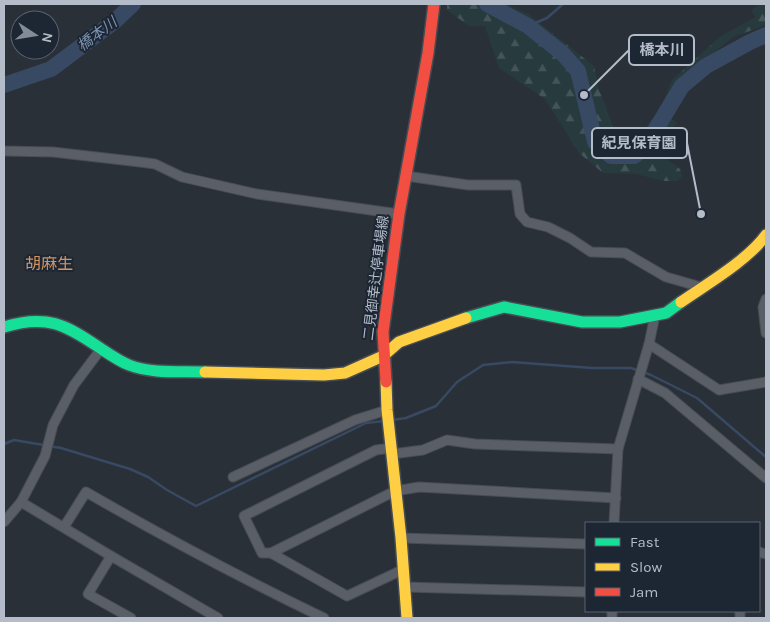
<svg xmlns="http://www.w3.org/2000/svg" width="770" height="622" viewBox="0 0 770 622" font-family="Karla,'Noto Sans JP',sans-serif">
	<defs>
		<pattern id="forest-firs" width="22" height="20" patternUnits="userSpaceOnUse" patternTransform="scale(1.25)"><rect width="22" height="20" fill="#273a3e"/><path d="M5 1l3.5 6h-7zM16 11l3.5 6h-7z" fill="#445559"/></pattern>
	</defs>
	<rect width="100%" height="100%" fill="#2a3038"/>
	<!-- forest -->
	<path fill="url(#forest-firs)" d="M 447,4 L 506,4 L 528,14 L 594,66 L 599,89 L 614,129 L 619,134 L 632,138 L 639,136 L 660,110 L 672,80 L 721,36 L 756,17 L 751,11 L 759,4 L 766,4 L 766,25 L 733,37 L 689,73 L 662,112 L 677,123 C 666,137 666,142 668,160 L 680,169 L 682,176 L 678,181 L 664,181 L 636,174 L 603,173 L 579,153 L 545,99 L 499,68 L 485,26 L 469,26 L 447,10 Z"/>
	<g fill="none" stroke-linecap="round" stroke-linejoin="round">
		<!-- stream -->
		<g stroke="#384963" stroke-width="2.5">
			<path d="M 528,26 L 547,18 L 563,4"/>
			<path d="M 392,420 L 406,418 L 436,406 L 457,382 L 483,365 L 512,362 L 592,368 L 631,368 L 651,375 L 697,398 L 766,457"/>
			<path d="M 4,444 L 14,440 L 61,448 L 130,469 L 148,477 L 167,490 L 196,506 L 366,423 L 384,421"/>
		</g>
		<!-- river -->
		<g stroke="#384963" stroke-width="16">
			<path d="M 487,4 L 528,26 L 562,53 L 578,71 L 595,142 L 611,156 L 634,156 L 649,145 L 656,129 L 682,86 L 706,66 L 750,42 L 766,35"/>
			<path d="M 4,85 L 51,69 L 115,21 L 133,4"/>
		</g>
		<defs>
			<g id="street">
				<path d="M 4,151 L 53,152 L 140,162 L 155,164 L 182,177 L 257,194 L 399,214"/>
				<path d="M 406,176 L 468,185 L 516,185 L 520,214 L 527,222 L 548,227 L 570,238 L 591,252 L 625,253 L 666,277 L 701,287"/>
				<path d="M 766,299 L 763,307 L 766,333"/>
				<path d="M 649,344 L 719,390 L 766,382"/>
				<path d="M 638,379 L 665,393 L 766,478"/>
				<path d="M 392,454 L 423,450 L 447,440 L 475,444 L 618,449"/>
				<path d="M 233,477 L 355,420 L 387,410"/>
				<path d="M 21,502 L 111,556 L 218,618"/>
				<path d="M 4,522 L 21,502 L 45,456 L 53,425 L 74,385 L 101,349"/>
				<path d="M 614,523 L 618,449 L 649,344 L 655,315"/>
				<path d="M 64,527 L 86,492 C 164,537 243,579 324,618"/>
				<path d="M 401,538 L 586,544"/>
				<path d="M 759,552 L 766,554"/>
				<path d="M 271,553 L 262,553 L 244,516 L 376,450 L 391,448"/>
				<path d="M 111,556 L 88,594 L 131,618"/>
				<path d="M 402,570 L 347,596 L 271,553 L 395,491 L 419,487 L 616,498"/>
				<path d="M 405,587 L 586,592"/>
				<path d="M 612,618 L 612,611"/>
				<path d="M 740,618 L 740,611"/>
			</g>
			<g id="fast">
				<path d="M 466,318 L 504,307 L 582,322 L 620,322 L 666,313 L 681,302"/>
				<path d="M 4,327 C 46,314 65,324 100,348 C 109,354 119,361 129,365 C 152,374 181,371 205,372"/>
			</g>
			<g id="slow">
				<path d="M 681,302 C 707,284 748,260 766,235"/>
				<path d="M 205,372 L 324,375 L 345,373 L 383,356 L 399,342 L 466,318"/>
				<path d="M 386,382 L 387,410 L 401,538 L 407,618"/>
			</g>
			<path id="jam" d="M 386,382 L 383,332 L 399,214 L 428,53 L 434,4"/>
		</defs>
		<!-- street casing -->
		<use href="#street" stroke="#484c53" stroke-width="11"/>
		<!-- fast casing -->
		<use href="#fast" stroke="#484c53" stroke-width="14"/>
		<!-- slow casing -->
		<use href="#slow" stroke="#484c53" stroke-width="14"/>
		<!-- jam casing -->
		<use href="#jam" stroke="#484c53" stroke-width="14"/>
		<!-- street -->
		<use href="#street" stroke="#5a5e66" stroke-width="9"/>
		<!-- fast -->
		<use href="#fast" stroke="#16e098" stroke-width="11"/>
		<!-- slow -->
		<use href="#slow" stroke="#ffcf43" stroke-width="11"/>
		<!-- jam -->
		<use href="#jam" stroke="#f24e42" stroke-width="11"/>
	</g>
	<g text-anchor="middle" dominant-baseline="central" stroke-width="4" stroke-linejoin="round" paint-order="stroke">
		<!-- street labels -->
		<g font-size="14" fill="#b4bcc9" stroke="#1d2633">
			<text transform="translate(376 278) rotate(-83)">二見御幸辻停車場線</text>
		</g>
		<!-- water labels -->
		<g font-size="15" font-style="italic" fill="#7c92b1" stroke="#1d2633">
			<text transform="translate(97 34) rotate(-37)">橋本川</text>
		</g>
		<!-- quarter labels -->
		<g font-size="16" fill="#d59563" stroke="#1d2633">
			<text x="49" y="263">胡麻生</text>
		</g>
	</g>
	<!-- callouts -->
	<path fill="none" stroke="#b4bcc9" stroke-width="2" d="M584 95L629 50M701 214L687 143"/>
	<g fill="#b4bcc9" stroke="#1d2633" stroke-width="2">
		<circle cx="584" cy="95" r="5"/>
		<circle cx="701" cy="214" r="5"/>
	</g>
	<g fill="#1d2633" stroke="#b4bcc9" stroke-width="2">
		<rect x="629" y="35" width="65" height="30" rx="5"/>
		<rect x="592" y="128" width="95" height="30" rx="5"/>
	</g>
	<g font-size="15" text-anchor="middle" font-weight="bold" fill="#b4bcc9">
		<text x="662" y="55">橋本川</text>
		<text x="639" y="148">紀見保育園</text>
	</g>
	<!-- border -->
	<rect width="770" height="622" fill="none" stroke="#b4bcc9" stroke-width="10"/>
	<!-- legend -->
	<rect x="585" y="522" width="175" height="90" fill="#1d2633" stroke="#59626f"/>
	<rect x="595" y="538" width="25" height="8" fill="#16e098" stroke="#59626f"/>
	<text x="630" y="547" font-size="15" fill="#b4bcc9">Fast</text>
	<rect x="595" y="563" width="25" height="8" fill="#ffcf43" stroke="#59626f"/>
	<text x="630" y="572" font-size="15" fill="#b4bcc9">Slow</text>
	<rect x="595" y="588" width="25" height="8" fill="#f24e42" stroke="#59626f"/>
	<text x="630" y="597" font-size="15" fill="#b4bcc9">Jam</text>
	<!-- north arrow -->
	<g transform="translate(35 35) rotate(102)"><circle r="24" fill="#1d2633" stroke="#59626f"/>
	<path d="M0-4L9 19L0 12L-9 19Z" fill="#848b96"/>
	<text y="-8" font-size="14" font-weight="bold" text-anchor="middle" fill="#b4bcc9">N</text>
	</g>
</svg>
